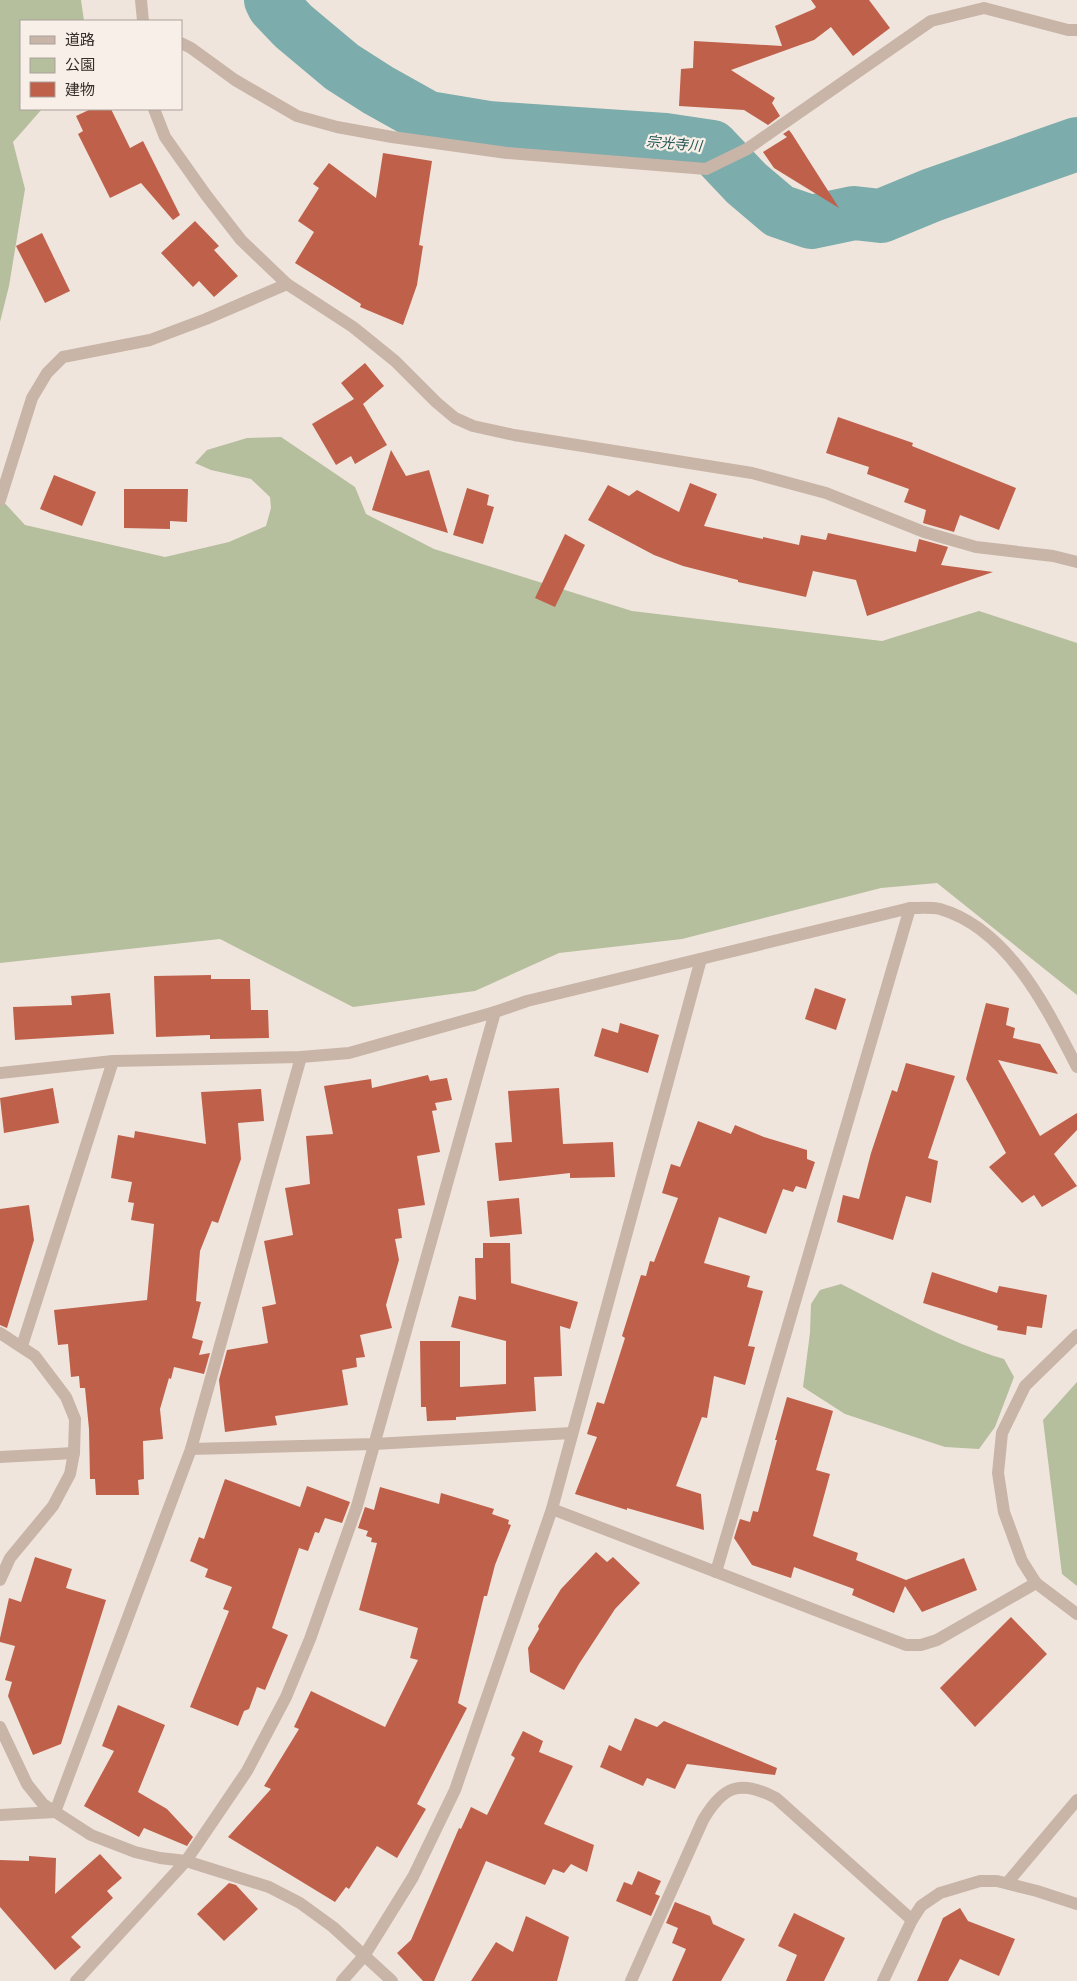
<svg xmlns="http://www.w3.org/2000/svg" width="1077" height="1981" viewBox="0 0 1077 1981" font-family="'Fira Sans Condensed','Noto Sans JP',sans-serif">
	<rect width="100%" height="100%" fill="#f0e5dc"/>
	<!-- green -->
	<g fill="#b5be9d">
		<path d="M 0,0 L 81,0 L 84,21 L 21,21 L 21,109 L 42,109 L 13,142 L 25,189 L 9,286 L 0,322 Z"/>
		<path d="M 281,437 L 355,487 L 366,514 L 434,549 L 632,611 L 882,641 L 979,611 L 1077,643 L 1077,995 L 937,883 L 881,888 L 682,939 L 559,953 L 475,991 L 353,1007 L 220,939 L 0,963 L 0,498 L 25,525 L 165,557 L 229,542 L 266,526 L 271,508 L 270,497 L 251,479 L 211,470 L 195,463 L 207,450 L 247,438 Z"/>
		<path d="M 841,1284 C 894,1311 947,1342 1004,1359 L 1014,1377 L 995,1427 L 979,1449 L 945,1447 L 845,1414 L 803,1387 L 810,1333 L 811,1304 L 820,1290 Z"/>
		<path d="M 1077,1382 L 1077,1586 L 1062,1574 L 1043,1420 Z"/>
	</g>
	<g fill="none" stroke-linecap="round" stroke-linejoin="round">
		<!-- river -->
		<path stroke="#7cacab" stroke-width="54" d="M 271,0 L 274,6 L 293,26 L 342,67 L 378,90 L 428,118 L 488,128 L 665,140 L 712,147 L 746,183 L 779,211 L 811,222 L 854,213 L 881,216 L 932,195 L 1077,144"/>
	</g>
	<!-- building -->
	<g fill="#bf604b">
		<path d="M 811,0 L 869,0 L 890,28 L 853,56 L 831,27 L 814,40 L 731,70 L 775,98 L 772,103 L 780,116 L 768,125 L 744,110 L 679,106 L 681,69 L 693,68 L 694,41 L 782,46 L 775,26 L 814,9 L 816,7 Z"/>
		<path d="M 91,109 L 111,109 L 130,148 L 143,141 L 180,215 L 173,220 L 141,183 L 110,198 L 78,134 L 83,131 L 76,116 Z"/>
		<path d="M 789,130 L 792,134 L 839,208 L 774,168 L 763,152 L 787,137 L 783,134 Z"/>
		<path d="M 383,153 L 432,161 L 419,245 L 423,246 L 417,285 L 403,325 L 360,307 L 361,304 L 295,263 L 314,232 L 298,221 L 319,188 L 313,184 L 329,163 L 376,198 Z"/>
		<path d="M 195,221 L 219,246 L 214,250 L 238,276 L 214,297 L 199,281 L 193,287 L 161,253 Z"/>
		<path d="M 42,233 L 70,291 L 45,303 L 16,246 Z"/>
		<path d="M 365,363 L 384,386 L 363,404 L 387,445 L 355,464 L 351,456 L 336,465 L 312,424 L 354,399 L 341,383 Z"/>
		<path d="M 838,417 L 913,443 L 912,446 L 1016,488 L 999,530 L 960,515 L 954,532 L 923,523 L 926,510 L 904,502 L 909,489 L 867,474 L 869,467 L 826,453 Z"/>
		<path d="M 391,450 L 406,476 L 429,470 L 448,533 L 372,510 Z"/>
		<path d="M 54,475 L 96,492 L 82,526 L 40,509 Z"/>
		<path d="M 690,483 L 717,494 L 704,526 L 763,539 L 763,537 L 799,545 L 801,535 L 826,540 L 828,533 L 916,552 L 919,539 L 948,547 L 941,565 L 993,572 L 867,616 L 856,580 L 813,571 L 806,597 L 738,582 L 738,580 L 683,566 L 654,555 L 588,520 L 608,485 L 629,496 L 637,490 L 679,512 Z"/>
		<path d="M 467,488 L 489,495 L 487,505 L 494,507 L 483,544 L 453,535 Z"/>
		<path d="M 124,489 L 188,489 L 187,522 L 170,521 L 170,529 L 124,528 Z"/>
		<path d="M 565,534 L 585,545 L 555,607 L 535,598 Z"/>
		<path d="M 211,975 L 211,979 L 250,979 L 251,1010 L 268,1010 L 269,1038 L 210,1039 L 210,1035 L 156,1037 L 154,976 Z"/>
		<path d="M 815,988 L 846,999 L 836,1030 L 805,1019 Z"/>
		<path d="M 110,993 L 114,1034 L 15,1040 L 13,1007 L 72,1005 L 71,996 Z"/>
		<path d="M 986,1003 L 1009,1008 L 1006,1025 L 1015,1028 L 1013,1038 L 1040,1044 L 1058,1074 L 998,1060 L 1040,1136 L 1077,1113 L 1077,1130 L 1054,1154 L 1077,1186 L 1042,1207 L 1034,1195 L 1022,1203 L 989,1167 L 1006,1153 L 966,1079 Z"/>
		<path d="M 620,1023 L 659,1035 L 648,1073 L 594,1056 L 602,1028 L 618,1033 Z"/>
		<path d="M 906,1063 L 955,1076 L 928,1158 L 938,1161 L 931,1203 L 906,1196 L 893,1240 L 837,1222 L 843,1195 L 859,1199 L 871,1153 L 892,1090 L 897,1092 Z"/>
		<path d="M 428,1075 L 430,1081 L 447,1078 L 452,1100 L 435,1103 L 437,1110 L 432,1111 L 440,1152 L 417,1156 L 425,1205 L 398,1209 L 402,1238 L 395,1239 L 399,1260 L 386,1305 L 392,1328 L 360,1335 L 365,1357 L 356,1358 L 357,1367 L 342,1370 L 348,1405 L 275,1416 L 277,1425 L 225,1432 L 219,1380 L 227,1350 L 268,1343 L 262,1307 L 276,1304 L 264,1241 L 293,1235 L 285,1188 L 310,1184 L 306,1136 L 333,1134 L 324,1086 L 371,1079 L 372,1088 Z"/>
		<path d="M 53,1088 L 59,1123 L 4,1133 L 0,1098 Z"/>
		<path d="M 559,1088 L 563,1144 L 613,1142 L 615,1177 L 570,1178 L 570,1173 L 499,1181 L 495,1143 L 512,1142 L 508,1091 Z"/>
		<path d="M 261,1089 L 264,1121 L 238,1123 L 241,1159 L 218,1223 L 212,1221 L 200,1251 L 196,1301 L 201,1302 L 192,1338 L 203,1341 L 199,1355 L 210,1353 L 204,1374 L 174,1367 L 171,1379 L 169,1378 L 160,1409 L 163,1439 L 143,1441 L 144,1479 L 138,1480 L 139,1495 L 96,1495 L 95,1479 L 90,1479 L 89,1429 L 85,1388 L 80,1388 L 79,1376 L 71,1377 L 68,1344 L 58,1345 L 54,1310 L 147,1300 L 154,1224 L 131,1220 L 134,1203 L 128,1202 L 132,1182 L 111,1178 L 118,1135 L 134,1138 L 135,1131 L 206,1144 L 201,1092 Z"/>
		<path d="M 698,1121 L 731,1134 L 735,1125 L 764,1137 L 807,1150 L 807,1159 L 815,1162 L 806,1189 L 796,1186 L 793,1192 L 783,1189 L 766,1234 L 719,1217 L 704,1263 L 750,1276 L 747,1287 L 763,1291 L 748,1346 L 755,1347 L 745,1385 L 714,1376 L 707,1418 L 702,1417 L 676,1486 L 701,1494 L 704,1530 L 627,1508 L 627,1510 L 575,1494 L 597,1437 L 587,1434 L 597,1402 L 604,1404 L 625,1338 L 622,1336 L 641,1275 L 646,1276 L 650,1261 L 654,1262 L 678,1198 L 662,1193 L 671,1164 L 680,1167 Z"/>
		<path d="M 519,1198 L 522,1234 L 490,1237 L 487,1201 Z"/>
		<path d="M 29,1205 L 34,1240 L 7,1328 L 0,1325 L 0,1209 Z"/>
		<path d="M 483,1243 L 510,1243 L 511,1283 L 578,1302 L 570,1329 L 560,1326 L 562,1376 L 534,1377 L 536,1411 L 456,1417 L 456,1420 L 427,1421 L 426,1407 L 421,1407 L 420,1341 L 460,1341 L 460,1387 L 506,1384 L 506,1341 L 451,1327 L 459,1296 L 476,1300 L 475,1258 L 483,1258 Z"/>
		<path d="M 932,1272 L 997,1293 L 999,1286 L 1047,1295 L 1042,1328 L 1027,1326 L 1026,1335 L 997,1330 L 998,1326 L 923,1303 Z"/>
		<path d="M 787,1397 L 833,1411 L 816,1470 L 830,1474 L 813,1536 L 858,1553 L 856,1560 L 906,1580 L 964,1558 L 977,1590 L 922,1612 L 905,1586 L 894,1613 L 852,1595 L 854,1589 L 794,1567 L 791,1578 L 752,1565 L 734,1538 L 740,1519 L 750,1522 L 753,1511 L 758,1512 L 777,1440 L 775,1440 Z"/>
		<path d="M 225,1479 L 300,1507 L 307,1486 L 350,1502 L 342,1523 L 325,1518 L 319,1533 L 315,1532 L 308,1551 L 299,1548 L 272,1628 L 288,1635 L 265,1690 L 257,1687 L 249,1709 L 244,1711 L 238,1726 L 190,1707 L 229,1611 L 223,1609 L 232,1587 L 205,1577 L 208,1569 L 190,1561 L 199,1537 L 204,1539 Z"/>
		<path d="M 380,1487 L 439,1504 L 441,1493 L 494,1509 L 492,1514 L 509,1520 L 508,1524 L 511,1525 L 495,1565 L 487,1596 L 484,1596 L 458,1703 L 467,1708 L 417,1804 L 426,1809 L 397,1858 L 377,1846 L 349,1889 L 346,1887 L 335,1902 L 228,1837 L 271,1789 L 264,1786 L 299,1729 L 294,1727 L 311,1691 L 385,1727 L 418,1660 L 410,1658 L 418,1628 L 359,1610 L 377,1543 L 371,1542 L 372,1538 L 366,1536 L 368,1531 L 358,1528 L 365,1507 L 374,1510 Z"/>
		<path d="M 596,1552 L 607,1562 L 613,1557 L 640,1583 L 615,1609 L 579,1664 L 564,1690 L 530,1672 L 528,1648 L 539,1629 L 538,1626 L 561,1589 Z"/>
		<path d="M 35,1557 L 72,1569 L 66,1588 L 106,1600 L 61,1744 L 33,1755 L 8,1696 L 12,1682 L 5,1680 L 15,1646 L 0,1642 L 0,1638 L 9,1598 L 21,1602 Z"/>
		<path d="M 1011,1617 L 1047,1654 L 975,1727 L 940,1688 Z"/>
		<path d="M 118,1705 L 165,1725 L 138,1792 L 167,1809 L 193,1837 L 187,1846 L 144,1828 L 139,1837 L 84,1806 L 114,1751 L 102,1746 Z"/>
		<path d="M 635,1718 L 657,1727 L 664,1721 L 777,1768 L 775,1775 L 687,1764 L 675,1789 L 647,1778 L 643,1786 L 600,1767 L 609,1745 L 621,1751 Z"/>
		<path d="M 523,1731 L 543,1741 L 539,1752 L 573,1766 L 544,1824 L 594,1845 L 587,1872 L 571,1864 L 564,1873 L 553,1869 L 545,1885 L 486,1861 L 434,1981 L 423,1981 L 397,1953 L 411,1940 L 459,1828 L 461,1829 L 471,1807 L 487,1815 L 515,1758 L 511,1755 Z"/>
		<path d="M 100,1854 L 122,1878 L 107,1891 L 113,1898 L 71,1937 L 81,1947 L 55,1970 L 0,1907 L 0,1860 L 29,1861 L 29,1856 L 56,1858 L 55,1894 Z"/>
		<path d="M 638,1871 L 661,1881 L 655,1894 L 660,1896 L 651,1916 L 616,1901 L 624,1882 L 632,1885 Z"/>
		<path d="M 229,1883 L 236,1885 L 258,1909 L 224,1941 L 197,1914 Z"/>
		<path d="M 675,1902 L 710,1916 L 713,1924 L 745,1939 L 721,1981 L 672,1981 L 686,1949 L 672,1943 L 678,1928 L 666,1923 Z"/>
		<path d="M 960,1908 L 968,1921 L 1015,1939 L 999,1976 L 960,1959 L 948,1981 L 917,1981 L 943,1918 Z"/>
		<path d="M 794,1913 L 845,1938 L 824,1981 L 786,1981 L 797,1955 L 778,1946 Z"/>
		<path d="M 526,1916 L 569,1937 L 557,1981 L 471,1981 L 496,1942 L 513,1952 Z"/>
	</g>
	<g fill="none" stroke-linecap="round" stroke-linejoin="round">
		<!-- minor -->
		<g stroke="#c8b5a8" stroke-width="12">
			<path d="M 141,0 L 143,21"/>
			<path d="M 181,43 L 191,48 L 235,80 L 297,116 L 337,127 L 392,137 L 507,153 L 706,169 L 747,149 L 931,21 L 984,8 L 1068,30 L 1077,30"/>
			<path d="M 154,109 L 165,137 L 206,195 L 241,240 L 287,284 L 353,327 L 395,361 L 436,402 L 455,418 L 473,426 L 514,435 L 752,473 L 826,493 L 924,532 L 976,547 L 1053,556 L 1077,562"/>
			<path d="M 0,500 L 32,398 L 47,373 L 63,357 L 150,340 L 206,319 L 287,284"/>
			<path d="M 0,1073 L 113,1061 L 301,1057 L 349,1053 L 495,1012 L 527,1001 L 910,908 C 919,908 931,907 940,909 C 1009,929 1047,1009 1077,1067"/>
			<path d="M 0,1333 L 35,1356 L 66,1397 L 75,1419 L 74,1453 L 70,1474 L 53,1506 L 10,1558 L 0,1580"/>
			<path d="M 22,1346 L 113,1061"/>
			<path d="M 191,1449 L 374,1444 L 572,1433"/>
			<path d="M 0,1457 L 74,1453"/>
			<path d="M 552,1509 L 906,1645 L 921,1645 L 937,1640 L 1036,1583 L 1022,1561 L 1004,1512 L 998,1473 L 1002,1433 L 1025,1386 L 1077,1335"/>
			<path d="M 716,1572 L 910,908"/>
			<path d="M 1036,1583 L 1077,1614"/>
			<path d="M 0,1727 L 27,1784 L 43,1804 L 91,1835 L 135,1852 L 160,1858 L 186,1861 L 269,1887 L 300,1903 L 333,1927 L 392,1981"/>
			<path d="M 0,1815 L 55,1812 L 191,1449 L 301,1057"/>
			<path d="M 1007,1883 L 1077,1800"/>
			<path d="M 76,1981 L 186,1861 L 247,1771 L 286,1697 L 310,1639 L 357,1506 L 495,1012"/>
			<path d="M 342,1981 L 364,1956 L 413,1877 L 455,1790 L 552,1509 L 701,959"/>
			<path d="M 631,1981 L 703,1820 C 723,1786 740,1779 776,1798 L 912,1920"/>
			<path d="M 883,1981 L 912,1920 L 921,1906 L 940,1893 L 980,1881 L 997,1881 L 1037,1891 L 1077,1904"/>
		</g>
	</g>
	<g text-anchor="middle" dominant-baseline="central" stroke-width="4.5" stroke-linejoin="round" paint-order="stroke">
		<!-- water labels -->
		<g font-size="14" font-style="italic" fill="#205454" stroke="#f8f0e8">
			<text transform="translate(674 144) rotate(5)">宗光寺川</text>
		</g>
	</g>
	<!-- legend -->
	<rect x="20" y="20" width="162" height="90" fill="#f8f0e8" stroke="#aaa19b"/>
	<rect x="30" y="36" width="25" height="8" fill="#c8b5a8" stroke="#aaa19b"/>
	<text x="65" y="45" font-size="15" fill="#352b28">道路</text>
	<rect x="30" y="58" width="25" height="15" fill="#b5be9d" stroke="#aaa19b"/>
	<text x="65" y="70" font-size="15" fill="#352b28">公園</text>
	<rect x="30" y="82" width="25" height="15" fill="#bf604b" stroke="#aaa19b"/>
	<text x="65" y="95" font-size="15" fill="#352b28">建物</text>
</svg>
